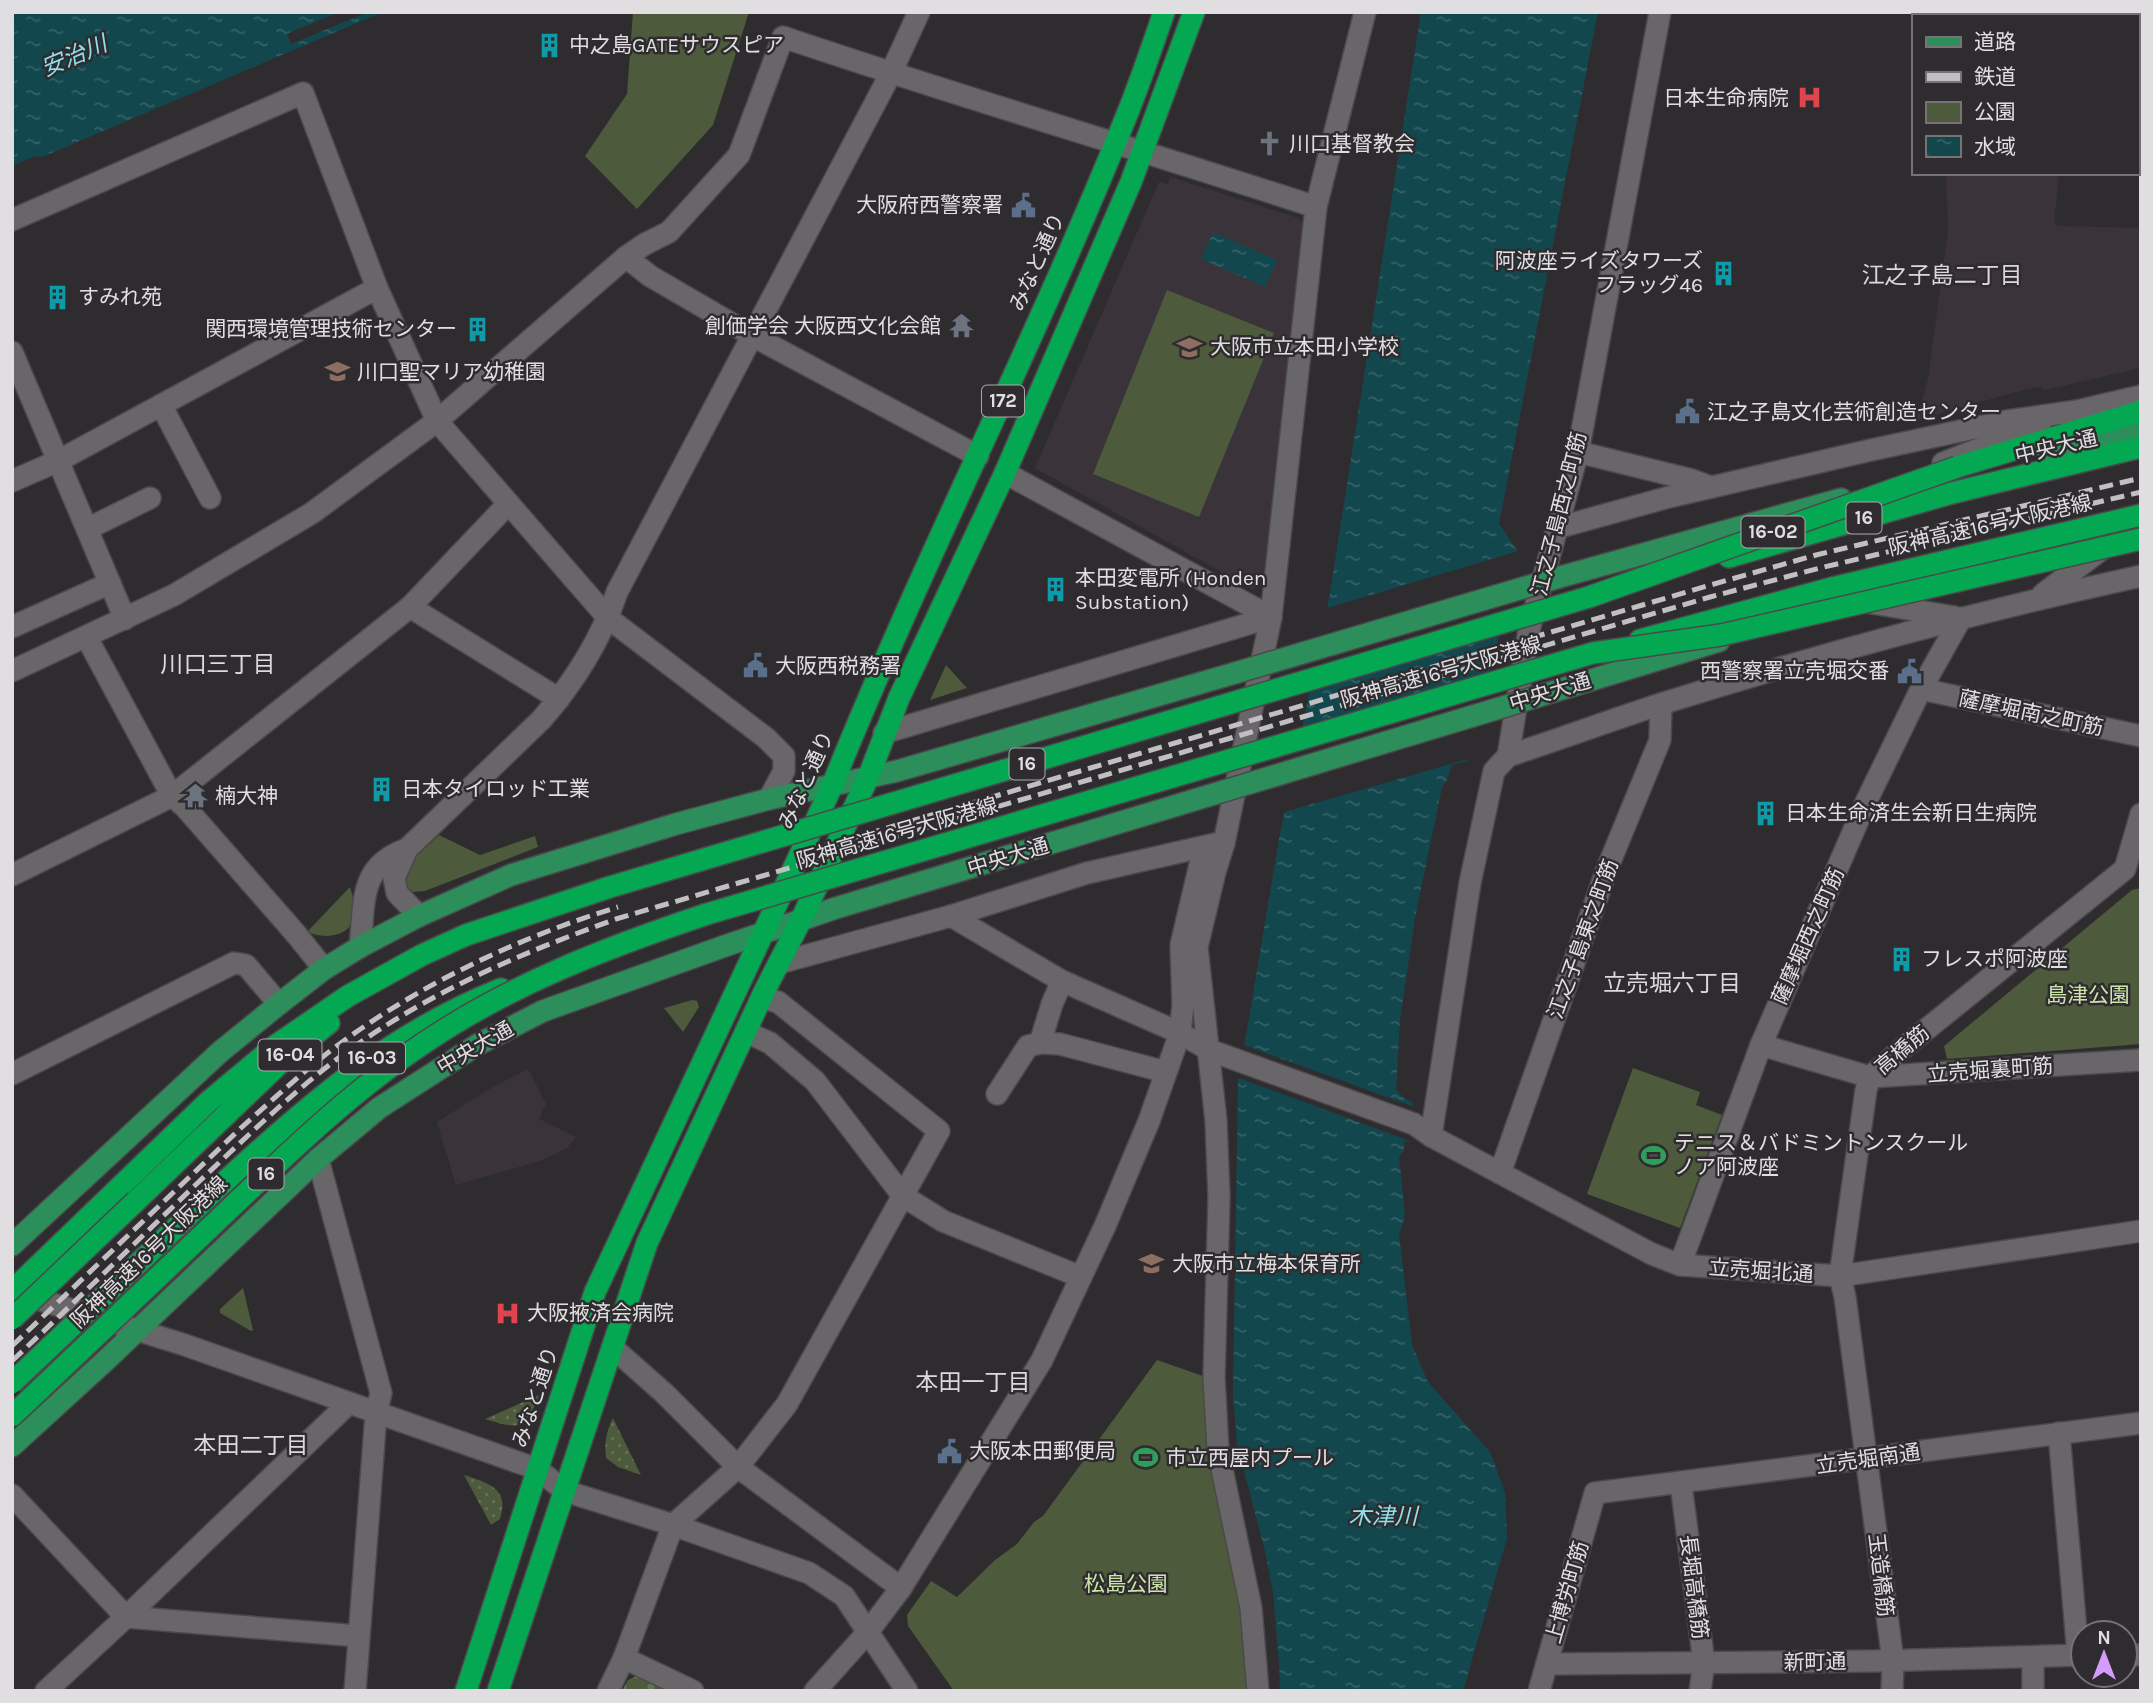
<svg xmlns="http://www.w3.org/2000/svg" width="2153" height="1703" viewBox="0 0 2153 1703" font-family="Karla,'Noto Sans JP',sans-serif">
	<defs>
		<pattern id="cemetery-stones" width="16" height="16" patternUnits="userSpaceOnUse" patternTransform="scale(1.75)"><rect width="16" height="16" fill="#4d5a3c"/><path d="M2 7V4a2 2 0 0 1 4 0v3zM10 15v-3a2 2 0 0 1 4 0v3z" fill="#667158"/></pattern>
		<pattern id="garden-dots" width="8" height="8" patternUnits="userSpaceOnUse" patternTransform="scale(1.75)"><rect width="8" height="8" fill="#4d5a3c"/><path d="M2 2h.1M6 6h.1" fill="none" stroke="#667158" stroke-width="1.8" stroke-linecap="round"/></pattern>
		<pattern id="water-ripples" width="26" height="14" patternUnits="userSpaceOnUse" patternTransform="scale(1.75)"><rect width="26" height="14" fill="#13474e"/><path d="M2 4q2-2 4 0t4 0M15 11q2-2 4 0t4 0" fill="none" stroke="#356167"/></pattern>
	</defs>
	<rect width="100%" height="100%" fill="#2f2c2f"/>
	<!-- built -->
	<g fill="#3b333a">
		<path d="M 1946,173 L 2059,173 L 2054,222 L 2058,226 L 2141,228 L 2141,368 L 2045,390 L 2040,387 L 2027,389 L 1916,420 L 1928,379 L 1948,230 Z"/>
		<path d="M 1170,177 L 1298,218 L 1305,226 L 1267,584 L 1252,589 L 1035,468 L 1159,182 L 1168,184 Z"/>
		<path d="M 528,1069 L 546,1104 L 539,1119 L 576,1137 L 567,1148 L 540,1161 L 456,1185 L 437,1122 L 491,1088 Z"/>
	</g>
	<!-- green -->
	<g fill="#4d5a3c">
		<path d="M 633,12 L 749,12 L 713,125 L 637,209 L 585,156 L 627,94 Z"/>
		<path d="M 1167,290 L 1274,333 L 1199,517 L 1093,474 Z"/>
		<path d="M 946,665 L 967,688 L 930,700 Z"/>
		<path d="M 439,835 L 480,855 L 535,836 L 538,847 L 425,891 L 412,892 L 404,886 L 405,867 Z"/>
		<path d="M 350,887 C 353,897 357,911 353,921 C 345,939 321,938 307,932 Z"/>
		<path d="M 2141,888 L 2141,1044 L 1947,1059 L 1944,1046 L 2132,890 Z"/>
		<path d="M 692,1000 L 697,1001 L 699,1007 L 683,1032 L 664,1008 Z"/>
		<path d="M 1633,1068 L 1700,1092 L 1696,1105 L 1722,1115 L 1680,1228 L 1587,1194 Z"/>
		<path d="M 243,1288 L 253,1330 L 251,1331 L 220,1313 L 220,1309 Z"/>
		<path d="M 1157,1360 L 1203,1376 L 1206,1444 L 1240,1608 L 1249,1691 L 954,1691 L 908,1626 L 907,1615 L 931,1581 L 957,1597 L 995,1560 L 1017,1544 L 1034,1522 L 1043,1516 Z"/>
	</g>
	<!-- cemetery -->
	<path fill="url(#cemetery-stones)" d="M 636,1676 L 667,1691 L 622,1691 L 628,1680 Z"/>
	<!-- garden -->
	<g fill="url(#garden-dots)">
		<path d="M 539,1395 C 526,1430 520,1430 485,1419 Z"/>
		<path d="M 613,1418 L 641,1475 L 618,1467 L 606,1458 C 604,1442 606,1433 613,1418 Z"/>
		<path d="M 464,1475 C 489,1483 510,1489 500,1519 L 491,1525 Z"/>
	</g>
	<!-- water -->
	<g fill="url(#water-ripples)">
		<path d="M 12,12 L 383,12 L 42,157 L 35,156 L 12,166 Z"/>
		<path d="M 1421,12 L 1598,12 L 1499,524 L 1520,554 L 1467,761 L 1452,765 L 1446,782 L 1442,787 L 1415,918 L 1400,1020 L 1396,1090 L 1405,1099 L 1413,1102 L 1412,1141 L 1404,1142 L 1404,1150 L 1399,1157 L 1405,1215 L 1399,1234 L 1412,1345 L 1428,1382 L 1490,1452 L 1505,1492 L 1507,1538 L 1463,1691 L 1280,1691 L 1279,1663 L 1273,1592 L 1265,1551 L 1237,1444 L 1233,1394 L 1238,1083 L 1279,839 L 1329,599 Z"/>
		<path d="M 1213,232 L 1277,260 L 1265,287 L 1201,259 Z"/>
	</g>
	<!-- pier -->
	<g fill="#2f2c2f">
		<path d="M 339,12 L 368,12 L 291,44 L 287,34 Z"/>
		<path d="M 1522,550 L 1523,555 L 1508,615 L 1310,676 L 1324,609 Z"/>
		<path d="M 1487,695 L 1471,758 L 1281,813 L 1294,750 Z"/>
		<path d="M 1241,1044 L 1414,1107 L 1413,1142 L 1236,1077 Z"/>
	</g>
	<g fill="none" stroke-linecap="round" stroke-linejoin="round">
		<defs>
			<g id="minor">
				<path d="M 12,220 L 303,93 L 377,288 L 437,421 L 608,618 L 766,738 L 784,756 L 784,771 L 769,799"/>
				<path d="M 626,257 L 650,276 L 753,336 L 978,456"/>
				<path d="M 12,352 L 125,619"/>
				<path d="M 161,405 L 210,498"/>
				<path d="M 1578,452 L 1692,480 L 1711,487"/>
				<path d="M 1943,463 L 2040,425"/>
				<path d="M 1005,473 L 1271,617 L 1316,207 L 1365,12"/>
				<path d="M 12,481 L 58,461 L 377,288"/>
				<path d="M 1557,528 L 1669,497 L 1871,450 L 2007,421 L 2077,411 L 2141,396"/>
				<path d="M 87,529 L 150,498"/>
				<path d="M 2043,594 L 2106,546"/>
				<path d="M 1866,602 L 1955,617"/>
				<path d="M 410,607 L 559,699"/>
				<path d="M 12,627 L 110,583"/>
				<path d="M 87,638 L 172,796 L 185,807 L 296,934 L 324,969"/>
				<path d="M 12,671 L 174,595 L 312,513 L 437,421 L 626,257 L 645,244 L 669,232 L 739,155 L 783,37 C 960,97 1139,149 1316,207"/>
				<path d="M 1921,689 L 2141,736"/>
				<path d="M 884,733 L 1271,617 L 1224,843 L 1215,872 L 1197,947 L 1216,1121 L 1219,1197 L 1214,1378 L 1218,1450 L 1251,1608 L 1258,1691"/>
				<path d="M 1508,756 C 1560,739 1611,720 1664,703 C 1821,654 1980,611 2141,576"/>
				<path d="M 12,875 L 172,796 L 410,607 L 508,504"/>
				<path d="M 419,916 L 397,893 L 394,878 L 407,849 L 541,720 C 573,684 602,638 617,592 L 891,73 L 919,12"/>
				<path d="M 951,916 L 1062,981 L 1180,1033 L 1209,1050 L 1414,1124 L 1431,1136 L 1500,1173 L 1652,1254 L 1680,1265 L 1840,1276 L 2141,1231"/>
				<path d="M 360,947 C 365,903 358,866 407,849"/>
				<path d="M 779,963 L 951,916 L 1087,873 L 1215,844"/>
				<path d="M 1062,981 L 1052,1004 L 1040,1043 L 1060,1044 L 1166,1072"/>
				<path d="M 746,1032 L 770,1043 L 815,1081 L 903,1196 L 943,1221 L 1081,1277"/>
				<path d="M 1761,1045 L 1870,1077 L 2141,1060"/>
				<path d="M 12,1074 L 234,963 L 246,965 L 279,1004"/>
				<path d="M 997,1094 L 1028,1046 L 1040,1043"/>
				<path d="M 1431,1136 L 1470,883 L 1494,771 L 1508,756 L 1529,630 L 1578,452 L 1660,12"/>
				<path d="M 318,1159 L 381,1393 L 376,1414 L 355,1691"/>
				<path d="M 1500,1173 L 1607,869 L 1660,740 L 1661,704"/>
				<path d="M 1680,1265 L 1761,1045 L 1866,802 L 1921,689 L 1961,618"/>
				<path d="M 18,1293 L 185,1345 L 537,1469 L 565,1491 L 673,1525 L 809,1573 L 844,1596 L 907,1691"/>
				<path d="M 613,1348 L 664,1393 L 738,1467 L 901,1588"/>
				<path d="M 2059,1433 L 2078,1655"/>
				<path d="M 1681,1484 L 1704,1663 L 1700,1691"/>
				<path d="M 12,1495 L 126,1617 L 358,1636"/>
				<path d="M 2125,1655 L 2141,1655"/>
				<path d="M 624,1658 L 693,1691"/>
				<path d="M 1547,1664 L 1877,1661 L 2083,1655"/>
				<path d="M 46,1691 L 126,1617 L 348,1404"/>
				<path d="M 608,1691 L 624,1658 L 673,1525 L 738,1467 L 787,1404 L 939,1131 L 778,1002 L 762,998"/>
				<path d="M 815,1691 L 867,1633 L 901,1588 L 1042,1360 L 1105,1226 L 1149,1121 L 1180,1033 L 1183,1005 L 1181,945 L 1202,856 L 1224,843"/>
				<path d="M 1539,1691 L 1595,1493 L 2141,1423"/>
				<path d="M 1892,1691 L 1893,1661 L 1845,1297 L 1840,1276 L 1866,1090 L 1870,1077 L 1902,1049 L 2125,869 L 2141,814"/>
				<path d="M 2033,1691 L 2033,1657"/>
			</g>
			<g id="major">
				<path d="M 2046,449 L 2141,427"/>
				<path d="M 1560,577 L 1841,499"/>
				<path d="M 1539,696 L 1719,641"/>
				<path d="M 12,1245 L 220,1052 L 279,1004 L 324,969 L 360,947 L 419,916 L 511,875 L 676,824 L 769,799 L 897,771 L 1235,673"/>
				<path d="M 12,1446 L 104,1362 L 318,1159 L 379,1108 L 477,1045 L 543,1011 L 722,947 L 836,908 L 1214,794"/>
			</g>
			<g id="highway">
				<path d="M 1991,12 L 1997,16"/>
				<path d="M 2137,107 L 2141,109"/>
				<path d="M 1957,467 L 2141,411"/>
				<path d="M 1729,557 L 1952,493 L 2141,447"/>
				<path d="M 1640,640 L 1832,588 L 2141,515"/>
				<path d="M 221,1185 C 309,1104 389,1034 501,989"/>
				<path d="M 136,1201 L 279,1064 L 329,1023"/>
				<path d="M 12,1291 L 208,1102 L 275,1046 L 348,996 L 422,955 L 466,935"/>
				<path d="M 466,1691 L 595,1292 L 832,786 C 923,560 1035,343 1126,117 C 1140,83 1152,47 1164,12"/>
				<path d="M 498,1691 L 647,1243 L 765,990 L 801,920 L 868,778 L 899,698 L 1005,473 L 1131,182 L 1194,12"/>
			</g>
		</defs>
		<!-- minor casing -->
		<use href="#minor" stroke="#4b494b" stroke-width="24"/>
		<!-- major casing -->
		<use href="#major" stroke="#4b494b" stroke-width="24"/>
		<!-- highway casing -->
		<use href="#highway" stroke="#4b494b" stroke-width="24"/>
		<!-- minor -->
		<use href="#minor" stroke="#696669" stroke-width="21"/>
		<!-- major -->
		<use href="#major" stroke="#2c8e5b" stroke-width="21"/>
		<!-- highway -->
		<use href="#highway" stroke="#04a852" stroke-width="21"/>
		<!-- rail -->
		<g stroke="#c2bfc2" stroke-width="5" stroke-dasharray="14 7" stroke-linecap="butt">
			<path d="M 806,852 L 1707,586 L 1816,555 L 2141,478"/>
			<path d="M 12,1346 L 242,1127 C 277,1096 311,1064 349,1037 C 431,979 523,936 618,907"/>
			<path d="M 12,1361 C 78,1299 142,1236 207,1174 C 254,1130 302,1083 355,1046 C 438,988 522,953 616,919 L 1710,597 L 1820,568 L 2141,492"/>
		</g>
		<defs>
			<g id="major-bridge">
				<path d="M 1235,673 L 1560,577"/>
				<path d="M 1214,794 L 1539,696"/>
			</g>
			<g id="highway-bridge">
				<path d="M 466,935 L 610,887 L 1589,597 L 1957,467"/>
				<path d="M 12,1319 L 136,1201"/>
				<path d="M 12,1383 L 221,1185"/>
				<path d="M 12,1416 C 81,1350 150,1284 219,1219 C 284,1157 349,1093 424,1043 C 511,984 608,947 707,914 L 1593,653 L 1721,635 L 2141,539"/>
			</g>
		</defs>
		<!-- major-bridge casing -->
		<use href="#major-bridge" stroke="#4b494b" stroke-width="24" stroke-linecap="butt"/>
		<!-- highway-bridge casing -->
		<use href="#highway-bridge" stroke="#4b494b" stroke-width="24" stroke-linecap="butt"/>
		<!-- major-bridge -->
		<use href="#major-bridge" stroke="#2c8e5b" stroke-width="21"/>
		<!-- highway-bridge -->
		<use href="#highway-bridge" stroke="#04a852" stroke-width="21"/>
	</g>
	<!-- icons -->
	<defs>
		<symbol id="building-bare" viewBox="-9 -9 18 18"><path d="M-4-6H4V6H1V3H-1V6H-4ZM-2.5-4.3h1.7v1.8h-1.7ZM.8-4.3h1.7v1.8H.8ZM-2.5-1h1.7V.8h-1.7ZM.8-1h1.7V.8H.8Z" fill="#0f9aa8" stroke="#2f2c2f" stroke-width="2.5" paint-order="stroke"/></symbol>
		<symbol id="hospital-bare" viewBox="-9 -9 18 18"><path d="M-5-5h3v3.5h4V-5h3V5h-3V1.5h-4V5h-3Z" fill="#e0444e" stroke="#2f2c2f" stroke-width="2.5" paint-order="stroke"/></symbol>
		<symbol id="church-bare" viewBox="-9 -9 18 18"><path d="M-1.2-6h2.4v3.5h3.3v2.4h-3.3V6h-2.4V-.1h-3.3v-2.4h3.3Z" fill="#6b7280" stroke="#2f2c2f" stroke-width="2.5" paint-order="stroke"/></symbol>
		<symbol id="civic-bare" viewBox="-9 -9 18 18"><path d="M-.6-6.5H3V-4.5H.6V-3L4-1V1h2V6H-6V1h2V-1L-.6-3ZM-1.2 2.5V6h2.4V2.5Z" fill="#5c6f8a" stroke="#2f2c2f" stroke-width="2.5" paint-order="stroke"/></symbol>
		<symbol id="temple-bare" viewBox="-9 -9 18 18"><path d="M0-6L5-2H3V0L6.5 2.5H4V6H1.5V3h-3V6H-4V2.5H-6.5L-3 0V-2H-5Z" fill="#6b7280" stroke="#2f2c2f" stroke-width="2.5" paint-order="stroke"/></symbol>
		<symbol id="school-bare" viewBox="-9 -9 18 18"><path d="M0-5L7-2L0 1L-7-2ZM-4 1L0 2.5L4 1V4Q0 6-4 4Z" fill="#8d6e63" stroke="#2f2c2f" stroke-width="2.5" paint-order="stroke"/></symbol>
		<symbol id="stadium-bare" viewBox="-9 -9 18 18"><path d="M0-5a6.5 5 0 1 0 0 10a6.5 5 0 1 0 0-10ZM-3.5-1.8h7v3.6h-7Z" fill="#2e9e5b" stroke="#2f2c2f" stroke-width="2.5" paint-order="stroke"/></symbol>
	</defs>
	<g fill-rule="evenodd">
		<use href="#building-bare" x="532" y="28" width="35" height="35"/>
		<use href="#hospital-bare" x="1792" y="80" width="35" height="35"/>
		<use href="#church-bare" x="1252" y="126" width="35" height="35"/>
		<use href="#civic-bare" x="1006" y="188" width="35" height="35"/>
		<use href="#building-bare" x="1706" y="256" width="35" height="35"/>
		<use href="#building-bare" x="40" y="280" width="35" height="35"/>
		<use href="#temple-bare" x="944" y="308" width="35" height="35"/>
		<use href="#building-bare" x="460" y="312" width="35" height="35"/>
		<use href="#school-bare" x="1172" y="330" width="35" height="35"/>
		<use href="#school-bare" x="320" y="354" width="35" height="35"/>
		<use href="#civic-bare" x="1670" y="394" width="35" height="35"/>
		<use href="#building-bare" x="1038" y="572" width="35" height="35"/>
		<use href="#civic-bare" x="738" y="648" width="35" height="35"/>
		<use href="#civic-bare" x="1892" y="654" width="35" height="35"/>
		<use href="#building-bare" x="364" y="772" width="35" height="35"/>
		<use href="#temple-bare" x="178" y="778" width="35" height="35"/>
		<use href="#building-bare" x="1748" y="796" width="35" height="35"/>
		<use href="#building-bare" x="1884" y="942" width="35" height="35"/>
		<use href="#stadium-bare" x="1636" y="1138" width="35" height="35"/>
		<use href="#school-bare" x="1134" y="1246" width="35" height="35"/>
		<use href="#hospital-bare" x="490" y="1296" width="35" height="35"/>
		<use href="#civic-bare" x="932" y="1434" width="35" height="35"/>
		<use href="#stadium-bare" x="1128" y="1440" width="35" height="35"/>
	</g>
	<g text-anchor="middle" dominant-baseline="central" stroke-width="5" stroke-linejoin="round" paint-order="stroke">
		<!-- shield labels -->
		<g fill="#2f2c2f" stroke="#aba9ab" stroke-width="2">
			<rect x="982" y="385.5" width="42" height="31" rx="5"/>
			<rect x="1846.5" y="502.5" width="35" height="31" rx="5"/>
			<rect x="1741.5" y="516.5" width="63" height="31" rx="5"/>
			<rect x="1009.5" y="748.5" width="35" height="31" rx="5"/>
			<rect x="258.5" y="1039.5" width="63" height="31" rx="5"/>
			<rect x="339" y="1042.5" width="66" height="31" rx="5"/>
			<rect x="248.5" y="1158.5" width="35" height="31" rx="5"/>
		</g>
		<g font-size="19" font-weight="bold" fill="#e0dee0">
			<text x="1003" y="401">172</text>
			<text x="1864" y="518">16</text>
			<text x="1773" y="532">16-02</text>
			<text x="1027" y="764">16</text>
			<text x="290" y="1055">16-04</text>
			<text x="372" y="1058">16-03</text>
			<text x="266" y="1174">16</text>
		</g>
		<!-- poi labels -->
		<g font-size="21" fill="#e0dee0" stroke="#2f2c2f" text-anchor="start">
			<text x="569" y="45">中之島GATEサウスピア</text>
			<text x="1789" y="98" text-anchor="end">日本生命病院</text>
			<text x="1289" y="144">川口基督教会</text>
			<text x="1003" y="205" text-anchor="end">大阪府西警察署</text>
			<text x="1703" y="261" text-anchor="end">阿波座ライズタワーズ<tspan x="1703" dy="24">フラッグ46</tspan></text>
			<text x="78" y="297">すみれ苑</text>
			<text x="941" y="326" text-anchor="end">創価学会 大阪西文化会館</text>
			<text x="457" y="329" text-anchor="end">関西環境管理技術センター</text>
			<text x="1210" y="347">大阪市立本田小学校</text>
			<text x="357" y="372">川口聖マリア幼稚園</text>
			<text x="1707" y="412">江之子島文化芸術創造センター</text>
			<text x="1075" y="578">本田変電所 (Honden<tspan x="1075" dy="24">Substation)</tspan></text>
			<text x="775" y="666">大阪西税務署</text>
			<text x="1889" y="671" text-anchor="end">西警察署立売堀交番</text>
			<text x="401" y="789">日本タイロッド工業</text>
			<text x="215" y="796">楠大神</text>
			<text x="1785" y="813">日本生命済生会新日生病院</text>
			<text x="1921" y="959">フレスポ阿波座</text>
			<text x="1674" y="1143">テニス＆バドミントンスクール<tspan x="1674" dy="24">ノア阿波座</tspan></text>
			<text x="1172" y="1264">大阪市立梅本保育所</text>
			<text x="527" y="1313">大阪掖済会病院</text>
			<text x="969" y="1451">大阪本田郵便局</text>
			<text x="1166" y="1458">市立西屋内プール</text>
		</g>
		<!-- street labels -->
		<g font-size="21" fill="#e0dee0" stroke="#2f2c2f">
			<text transform="translate(1037 262) rotate(-66)">みなと通り</text>
			<text transform="translate(2056 447) rotate(-13)">中央大通</text>
			<text transform="translate(1559 514) rotate(-76)">江之子島西之町筋</text>
			<text transform="translate(1990 525) rotate(-13)">阪神高速16号大阪港線</text>
			<text transform="translate(1441 672) rotate(-16)">阪神高速16号大阪港線</text>
			<text transform="translate(1550 692) rotate(-17)">中央大通</text>
			<text transform="translate(2031 713) rotate(12)">薩摩堀南之町筋</text>
			<text transform="translate(806 780) rotate(-66)">みなと通り</text>
			<text transform="translate(897 833) rotate(-16)">阪神高速16号大阪港線</text>
			<text transform="translate(1008 857) rotate(-17)">中央大通</text>
			<text transform="translate(1808 936) rotate(-66)">薩摩堀西之町筋</text>
			<text transform="translate(1583 939) rotate(-70)">江之子島東之町筋</text>
			<text transform="translate(475 1048) rotate(-30)">中央大通</text>
			<text transform="translate(1902 1050) rotate(-40)">高橋筋</text>
			<text transform="translate(1990 1070) rotate(-4)">立売堀裏町筋</text>
			<text transform="translate(149 1252) rotate(-44)">阪神高速16号大阪港線</text>
			<text transform="translate(1761 1271) rotate(4)">立売堀北通</text>
			<text transform="translate(535 1397) rotate(-72)">みなと通り</text>
			<text transform="translate(1868 1459) rotate(-8)">立売堀南通</text>
			<text transform="translate(1881 1575) rotate(83)">玉造橋筋</text>
			<text transform="translate(1694 1587) rotate(83)">長堀高橋筋</text>
			<text transform="translate(1567 1592) rotate(-74)">上博労町筋</text>
			<text transform="translate(1815 1662) rotate(-1)">新町通</text>
		</g>
		<!-- park labels -->
		<g font-size="21" fill="#cce6aa" stroke="#2f2c2f">
			<text x="2088" y="995">島津公園</text>
			<text x="1126" y="1584">松島公園</text>
		</g>
		<!-- water labels -->
		<g font-size="23" font-style="italic" fill="#8ce1ed" stroke="#2f2c2f">
			<text transform="translate(74 56) rotate(-23)">安治川</text>
			<text x="1383" y="1516">木津川</text>
		</g>
		<!-- neighbourhood labels -->
		<g font-size="23" fill="#dcd8dc" stroke="#2f2c2f">
			<text x="1942" y="275">江之子島二丁目</text>
			<text x="218" y="664">川口三丁目</text>
			<text x="1672" y="983">立売堀六丁目</text>
			<text x="973" y="1382">本田一丁目</text>
			<text x="251" y="1445">本田二丁目</text>
		</g>
	</g>
	<!-- border -->
	<rect width="2153" height="1703" fill="none" stroke="#e0dee0" stroke-width="28"/>
	<!-- legend -->
	<rect x="1912" y="14" width="228" height="161" fill="#2f2c2f" stroke="#767376" stroke-width="2"/>
	<rect x="1926" y="37" width="35" height="10" fill="#2c8e5b" stroke="#767376" stroke-width="2"/>
	<text x="1974" y="49" font-size="21" fill="#e0dee0">道路</text>
	<rect x="1926" y="72" width="35" height="10" fill="#c2bfc2" stroke="#767376" stroke-width="2"/>
	<text x="1974" y="84" font-size="21" fill="#e0dee0">鉄道</text>
	<rect x="1926" y="102" width="35" height="21" fill="#4d5a3c" stroke="#767376" stroke-width="2"/>
	<text x="1974" y="119" font-size="21" fill="#e0dee0">公園</text>
	<rect x="1926" y="136" width="35" height="21" fill="url(#water-ripples)" stroke="#767376" stroke-width="2"/>
	<text x="1974" y="154" font-size="21" fill="#e0dee0">水域</text>
	<!-- north arrow -->
	<g transform="translate(2104 1654)"><circle r="33" fill="#2f2c2f" stroke="#767376" stroke-width="2"/>
	<path d="M0-5L12 26L0 18L-12 26Z" fill="#d39cfc"/>
	<text y="-10" font-size="19" font-weight="bold" text-anchor="middle" fill="#e0dee0">N</text>
	</g>
</svg>
